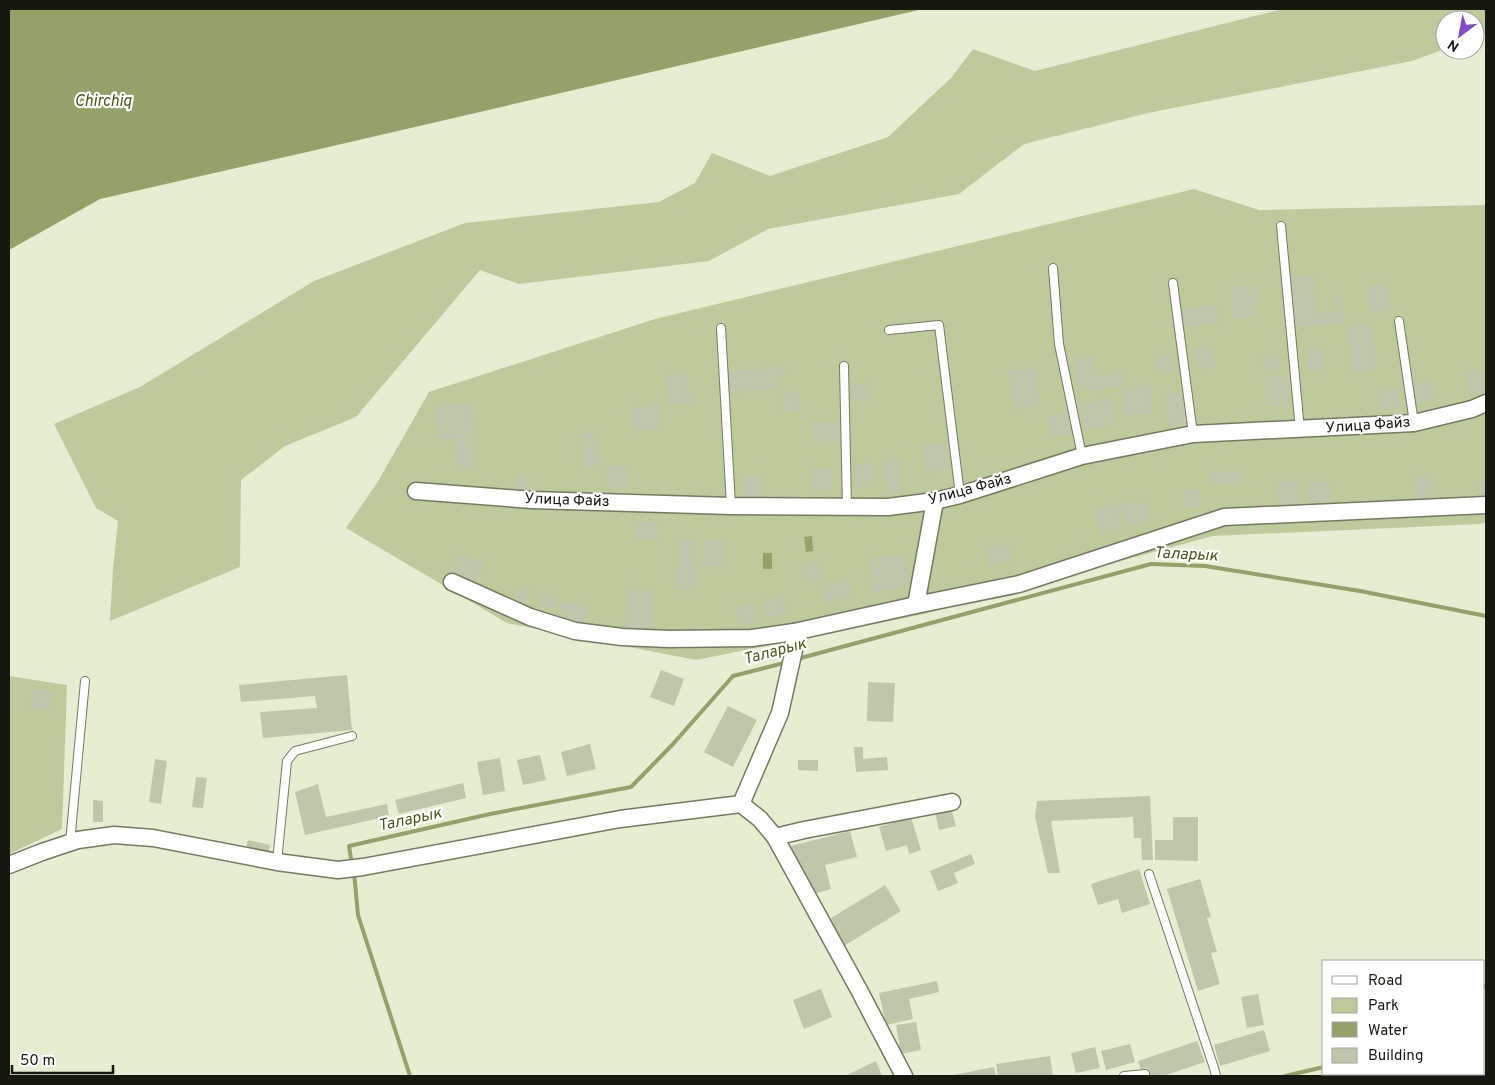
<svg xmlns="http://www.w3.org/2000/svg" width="1495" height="1085" viewBox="0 0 1495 1085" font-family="Overpass,sans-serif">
	<rect width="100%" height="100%" fill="#e5eed2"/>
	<!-- green -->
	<g fill="#bcca9c">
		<path d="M 1283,9 L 1486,9 L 1486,34 L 1475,38 L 1475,20 L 1445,20 L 1445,49 L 1412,61 L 1148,113 L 1024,144 L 959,194 L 768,229 L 709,261 L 519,284 L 480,270 L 356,417 L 285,446 L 241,480 L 240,567 L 110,621 L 113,569 L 118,521 L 96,508 L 54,424 L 140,387 L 314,281 L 465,223 L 659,202 L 695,183 L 712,153 L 770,176 L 888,137 L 952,77 L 973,49 L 1035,71 Z"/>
		<path d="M 1194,189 L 1259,210 L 1486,205 L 1486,522 L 1480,524 L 1213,536 L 924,614 L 696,660 L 507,623 L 346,528 L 377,483 L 429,392 L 655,319 Z"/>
		<path d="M 9,676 L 67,685 L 62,829 L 9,854 Z"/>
	</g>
	<!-- water -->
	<g fill="#92a269">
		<path d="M 9,9 L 923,9 L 307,152 L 100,199 L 9,250 Z"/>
		<path d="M 812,536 L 813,551 L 806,552 L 804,537 Z"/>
		<rect x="763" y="553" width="9" height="16"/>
	</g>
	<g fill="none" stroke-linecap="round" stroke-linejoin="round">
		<!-- stream -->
		<g stroke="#92a269" stroke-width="4">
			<path d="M 797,659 L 1151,564 L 1205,566 L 1360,591 L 1486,616"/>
			<path d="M 352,865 L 349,846 L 490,814 L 631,787 L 673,744 L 733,676 L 788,662"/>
			<path d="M 354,872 L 358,915 L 410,1076"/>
			<path d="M 1484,987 L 1486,986"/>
			<path d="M 1285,1076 L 1324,1067"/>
		</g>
	</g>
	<!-- building -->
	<g fill="#bec6ab">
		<path d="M 1312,275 L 1316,313 L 1336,312 L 1334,297 L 1341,296 L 1344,323 L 1296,327 L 1291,277 Z"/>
		<path d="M 1387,285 L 1389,310 L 1370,312 L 1368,286 Z"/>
		<path d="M 1233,286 L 1259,286 L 1259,296 L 1256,296 L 1256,318 L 1233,318 Z"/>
		<path d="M 1217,306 L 1219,322 L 1184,326 L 1182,310 Z"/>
		<path d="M 1372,323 L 1375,370 L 1351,372 L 1348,325 Z"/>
		<path d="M 1212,346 L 1214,367 L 1196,369 L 1194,348 Z"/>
		<path d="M 1323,348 L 1325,370 L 1308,371 L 1306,349 Z"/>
		<path d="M 1170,354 L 1172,371 L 1156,373 L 1154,357 Z"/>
		<path d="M 1277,354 L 1280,369 L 1265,372 L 1263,357 Z"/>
		<path d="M 1092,357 L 1094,375 L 1122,372 L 1124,386 L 1078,391 L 1075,359 Z"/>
		<path d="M 783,366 L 785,376 L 777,377 L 778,388 L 731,393 L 729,372 Z"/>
		<path d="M 1035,368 L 1039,406 L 1013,409 L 1009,371 Z"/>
		<path d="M 1481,369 L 1486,393 L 1471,396 L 1465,373 Z"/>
		<path d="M 686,374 L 688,393 L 694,392 L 695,403 L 669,406 L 666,376 Z"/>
		<rect x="1266" y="376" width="23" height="30"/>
		<path d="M 1430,382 L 1433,401 L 1416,402 L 1414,384 Z"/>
		<path d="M 870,383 L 871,399 L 852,400 L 851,385 Z"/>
		<path d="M 1150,385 L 1153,413 L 1125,416 L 1122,388 Z"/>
		<path d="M 1398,388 L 1400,407 L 1380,410 L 1378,391 Z"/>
		<path d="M 798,392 L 799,412 L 784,412 L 783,393 Z"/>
		<path d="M 1181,392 L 1185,425 L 1169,427 L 1165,394 Z"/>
		<path d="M 1111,398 L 1117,423 L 1085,430 L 1080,404 Z"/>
		<path d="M 471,403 L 475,469 L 457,470 L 455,438 L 438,439 L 436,404 Z"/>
		<path d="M 657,404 L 657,406 L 659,406 L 661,428 L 635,431 L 632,408 Z"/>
		<path d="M 1068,413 L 1072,434 L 1051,437 L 1048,417 Z"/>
		<path d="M 839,421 L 839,441 L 812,441 L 812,422 Z"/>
		<path d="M 597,433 L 599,467 L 583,467 L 581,434 Z"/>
		<path d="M 946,443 L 949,470 L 925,473 L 922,446 Z"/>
		<path d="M 898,459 L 901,493 L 887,495 L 884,460 Z"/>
		<path d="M 868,462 L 868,464 L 872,464 L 873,485 L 856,488 L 854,465 Z"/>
		<path d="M 607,466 L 627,467 L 627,489 L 606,488 Z"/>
		<path d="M 831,467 L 831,490 L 811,489 L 812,469 Z"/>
		<path d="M 1209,472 L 1239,472 L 1239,483 L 1210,483 Z"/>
		<path d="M 1428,474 L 1435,494 L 1420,500 L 1413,479 Z"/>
		<path d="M 743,475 L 760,475 L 761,499 L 745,500 Z"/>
		<path d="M 516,476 L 527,476 L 527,492 L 515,492 Z"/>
		<path d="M 1299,480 L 1301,504 L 1279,506 L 1276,482 Z"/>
		<path d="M 1328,481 L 1330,501 L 1308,503 L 1307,483 Z"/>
		<path d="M 1486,482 L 1486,495 L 1480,496 L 1478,483 Z"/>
		<path d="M 1200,490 L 1200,508 L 1184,508 L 1184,491 Z"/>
		<path d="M 1146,501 L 1149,522 L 1124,526 L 1121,504 Z"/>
		<path d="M 1117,504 L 1122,529 L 1100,533 L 1096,508 Z"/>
		<path d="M 635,521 L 658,522 L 658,540 L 635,539 Z"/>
		<path d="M 678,539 L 696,540 L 694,591 L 677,590 Z"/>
		<path d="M 703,541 L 724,541 L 723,567 L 703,566 Z"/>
		<path d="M 1009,544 L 1012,560 L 990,565 L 986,548 Z"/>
		<path d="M 904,554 L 909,587 L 873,592 L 868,559 Z"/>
		<path d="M 457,555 L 483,564 L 476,585 L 450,577 Z"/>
		<path d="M 821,562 L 822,580 L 803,581 L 802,563 Z"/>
		<path d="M 847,580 L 851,596 L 826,602 L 822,585 Z"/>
		<path d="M 518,588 L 529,590 L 527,604 L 515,602 Z"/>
		<path d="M 628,589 L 653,591 L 650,631 L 625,629 Z"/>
		<path d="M 540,593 L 556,595 L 554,609 L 539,607 Z"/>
		<path d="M 782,596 L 786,613 L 767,619 L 762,601 Z"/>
		<path d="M 560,603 L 587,604 L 586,625 L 566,624 L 567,613 L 560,612 Z"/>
		<path d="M 755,604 L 758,622 L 739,625 L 737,606 Z"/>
		<path d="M 661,670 L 684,679 L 674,706 L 650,697 Z"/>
		<path d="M 347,675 L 352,730 L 263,738 L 260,712 L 317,708 L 315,696 L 241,702 L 239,685 Z"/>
		<path d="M 868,682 L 895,683 L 893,722 L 867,721 Z"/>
		<path d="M 33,689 L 51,691 L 49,710 L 31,708 Z"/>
		<path d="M 728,706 L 757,720 L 733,767 L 704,752 Z"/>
		<path d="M 590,744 L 596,769 L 567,776 L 561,752 Z"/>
		<path d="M 854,747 L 863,747 L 863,759 L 887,757 L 888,770 L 856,772 Z"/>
		<path d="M 540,755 L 546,780 L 523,785 L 517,760 Z"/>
		<path d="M 500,758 L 505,791 L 483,795 L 477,762 Z"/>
		<path d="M 155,759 L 167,761 L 161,804 L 149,802 Z"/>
		<path d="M 798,760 L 818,760 L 818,771 L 798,770 Z"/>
		<path d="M 196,777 L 207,778 L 203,808 L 192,807 Z"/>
		<path d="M 463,783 L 466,798 L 399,814 L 395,800 Z"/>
		<path d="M 318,784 L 326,817 L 387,804 L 389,816 L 305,835 L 295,792 Z"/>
		<path d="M 1150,796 L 1153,860 L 1142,860 L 1141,838 L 1134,838 L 1133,817 L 1051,821 L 1060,873 L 1048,873 L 1035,817 L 1037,801 Z"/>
		<path d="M 93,800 L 103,801 L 103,822 L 93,822 Z"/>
		<path d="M 951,808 L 956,826 L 939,830 L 935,812 Z"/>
		<path d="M 911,817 L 921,850 L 909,854 L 907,845 L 886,851 L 879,827 Z"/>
		<path d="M 1173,817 L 1198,817 L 1198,861 L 1155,860 L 1155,840 L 1173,840 Z"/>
		<path d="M 850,831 L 857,857 L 825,865 L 831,889 L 813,894 L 791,846 Z"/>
		<path d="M 248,840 L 270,845 L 268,856 L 245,851 Z"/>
		<path d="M 971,854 L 975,864 L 954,873 L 958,883 L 938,891 L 930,871 Z"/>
		<path d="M 1139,869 L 1150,904 L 1122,913 L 1118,899 L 1098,905 L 1091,884 Z"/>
		<path d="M 1200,879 L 1211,917 L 1207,918 L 1217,952 L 1211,953 L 1220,984 L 1198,991 L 1167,889 Z"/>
		<path d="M 885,885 L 901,911 L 844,946 L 828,920 Z"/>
		<path d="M 937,981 L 939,992 L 909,999 L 913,1019 L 886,1025 L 879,993 Z"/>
		<path d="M 821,989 L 832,1017 L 804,1029 L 793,1000 Z"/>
		<path d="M 1258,994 L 1264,1025 L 1247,1028 L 1241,997 Z"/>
		<path d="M 916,1022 L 921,1050 L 901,1054 L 896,1025 Z"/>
		<path d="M 1264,1030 L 1270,1051 L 1220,1066 L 1214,1045 Z"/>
		<path d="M 1197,1041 L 1205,1062 L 1163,1076 L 1150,1076 L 1147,1068 L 1141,1070 L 1138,1061 Z"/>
		<path d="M 1130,1044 L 1135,1062 L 1106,1070 L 1101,1051 Z"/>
		<path d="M 1095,1047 L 1100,1068 L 1076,1073 L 1071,1053 Z"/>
		<path d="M 1050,1056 L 1053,1076 L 998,1076 L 996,1064 Z"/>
		<path d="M 876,1061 L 882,1076 L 845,1076 Z"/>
		<path d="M 994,1067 L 996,1076 L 953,1076 L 953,1075 Z"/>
	</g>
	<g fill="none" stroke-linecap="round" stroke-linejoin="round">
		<defs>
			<g id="lane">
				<path d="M 1281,226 L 1300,430"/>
				<path d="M 1053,268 L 1059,344 L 1082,456"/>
				<path d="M 1173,283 L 1193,434"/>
				<path d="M 1399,321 L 1414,423"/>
				<path d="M 721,328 L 731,506"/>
				<path d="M 889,330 L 939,325 L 960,495"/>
				<path d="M 844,366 L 847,507"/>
				<path d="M 70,843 L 85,681"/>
				<path d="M 277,862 L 287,761 L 295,751 L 352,736"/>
				<path d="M 1149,874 L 1214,1068 L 1216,1076"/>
				<path d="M 1124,1076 L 1145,1074 L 1145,1076"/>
			</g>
			<g id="street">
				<path d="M 416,491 L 532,500 L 731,506 L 888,507 L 935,501 L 960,495 L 1082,456 L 1193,434 L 1414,423 L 1472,409 L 1486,403"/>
				<path d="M 452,582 L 530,617 L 575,631 L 622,637 L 669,639 L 752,638 L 794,632 L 916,605 L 1019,584 L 1224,517 L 1486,505"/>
				<path d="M 916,605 L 935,501"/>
				<path d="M 741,804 L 760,819 L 775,837 L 859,990 L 904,1076"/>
				<path d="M 775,837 L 804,830 L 952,802"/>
				<path d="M 9,865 L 42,852 L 78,840 L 114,835 L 153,838 L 277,862 L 338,870 L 363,867 L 620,819 L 741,804 L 780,713 L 794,650 L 794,632"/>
			</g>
		</defs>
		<!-- lane casing -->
		<use href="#lane" stroke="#737a61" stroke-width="10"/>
		<!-- street casing -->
		<use href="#street" stroke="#737a61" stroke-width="19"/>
		<!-- lane -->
		<use href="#lane" stroke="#fff" stroke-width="8"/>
		<!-- street -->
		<use href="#street" stroke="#fff" stroke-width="16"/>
	</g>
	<g text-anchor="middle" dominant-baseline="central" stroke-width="4.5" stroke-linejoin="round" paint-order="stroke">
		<!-- street labels -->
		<g font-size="15" fill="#16190f" stroke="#fff">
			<text transform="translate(1368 426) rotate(-4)">Улица Файз</text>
			<text transform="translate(970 490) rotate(-15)">Улица Файз</text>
			<text transform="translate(567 501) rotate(2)">Улица Файз</text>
		</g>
		<!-- water labels -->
		<g font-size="16" font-style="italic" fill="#475616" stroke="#fff">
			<text x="103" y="102">Chirchiq</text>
			<text transform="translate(1186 555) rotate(3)">Таларык</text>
			<text transform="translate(775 652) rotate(-15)">Таларык</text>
			<text transform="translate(410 820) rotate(-12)">Таларык</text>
		</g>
	</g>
	<!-- border -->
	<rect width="1495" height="1085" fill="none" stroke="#16190f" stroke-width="20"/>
	<!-- legend -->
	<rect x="1322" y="960" width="162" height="115" fill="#ffffff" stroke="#a2a39f"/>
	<rect x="1332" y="976" width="25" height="8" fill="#ffffff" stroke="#a2a39f"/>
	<text x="1368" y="985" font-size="15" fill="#16190f">Road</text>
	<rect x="1332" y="998" width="25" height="15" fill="#bcca9c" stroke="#a2a39f"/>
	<text x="1368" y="1010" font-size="15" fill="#16190f">Park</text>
	<rect x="1332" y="1022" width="25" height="15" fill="#92a269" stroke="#a2a39f"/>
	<text x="1368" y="1035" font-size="15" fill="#16190f">Water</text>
	<rect x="1332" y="1048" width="25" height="15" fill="#bec6ab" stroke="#a2a39f"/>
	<text x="1368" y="1060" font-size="15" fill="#16190f">Building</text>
	<!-- north arrow -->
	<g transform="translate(1460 35) rotate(212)"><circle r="24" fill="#ffffff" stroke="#a2a39f"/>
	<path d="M0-4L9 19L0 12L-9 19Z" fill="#814bc3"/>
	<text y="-8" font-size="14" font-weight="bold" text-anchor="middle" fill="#16190f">N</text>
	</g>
	<!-- scale -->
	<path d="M12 1065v8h101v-8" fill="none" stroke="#16190f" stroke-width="2.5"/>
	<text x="20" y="1065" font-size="15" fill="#16190f" stroke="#ffffff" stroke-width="4" paint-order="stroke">50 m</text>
</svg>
